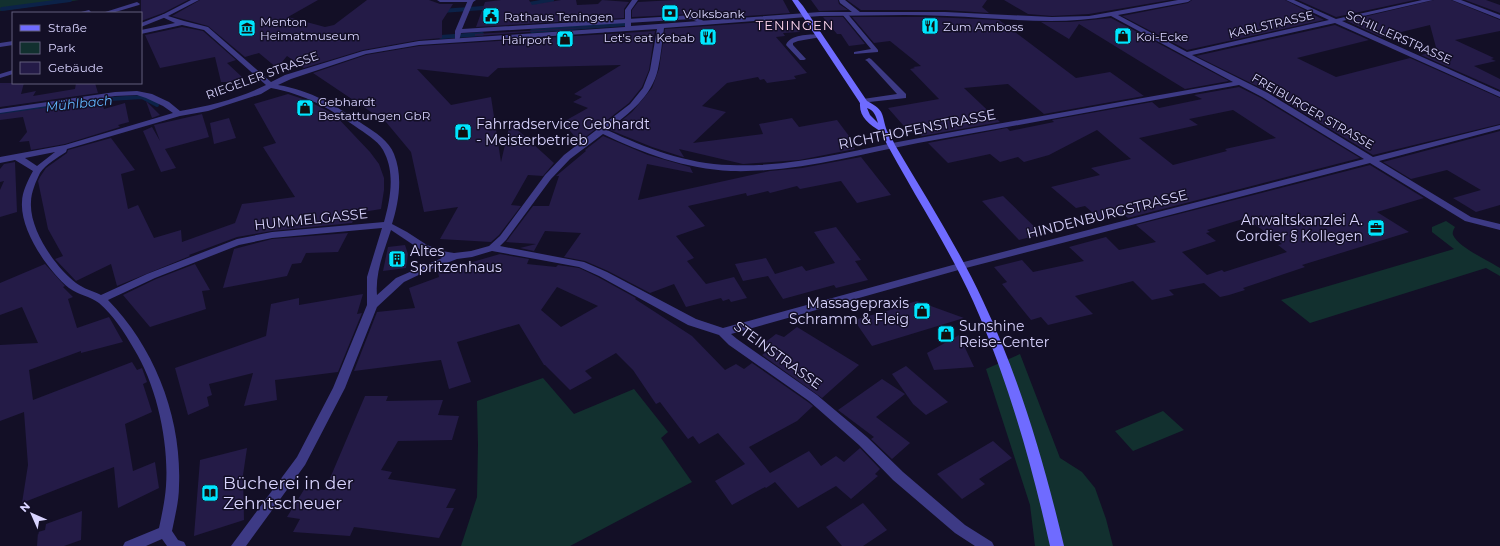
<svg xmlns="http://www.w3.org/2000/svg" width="1500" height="546" viewBox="0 0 1500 546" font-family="Montserrat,sans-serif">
	<rect width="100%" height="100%" fill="#130f26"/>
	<!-- green -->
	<g fill="#12302f">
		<path d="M 0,0 L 79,0 L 0,11 Z"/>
		<path d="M 1446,221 L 1455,227 C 1454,229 1452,232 1453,235 C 1458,247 1489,261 1500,268 L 1500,276 L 1486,268 L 1310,323 L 1281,300 L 1454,249 L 1432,232 L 1432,227 Z"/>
		<path d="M 1020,354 L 1060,458 L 1082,472 L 1095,488 L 1106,519 L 1113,546 L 1035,546 L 1030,505 L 986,369 Z"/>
		<path d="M 543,378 L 574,414 L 634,389 L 668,432 L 661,438 L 692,482 L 570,546 L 461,546 L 477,497 L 478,445 L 477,401 Z"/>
		<path d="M 1163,411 L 1184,430 L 1133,451 L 1115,431 Z"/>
	</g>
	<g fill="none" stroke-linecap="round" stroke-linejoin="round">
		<!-- stream -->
		<g stroke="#0c2248" stroke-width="4">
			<path d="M 529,4 L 552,0"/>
			<path d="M 2,9 L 70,0"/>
			<path d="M 441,11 L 483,8"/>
			<path d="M 532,31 L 626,24"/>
			<path d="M 441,37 L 482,34"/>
			<path d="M 0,113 L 78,101 L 142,97 L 157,105"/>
		</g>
	</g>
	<!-- building -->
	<g fill="#241b47" fill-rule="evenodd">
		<path d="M 141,0 L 188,0 L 163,13 L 141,21 Z"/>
		<path d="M 200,0 L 318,0 L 288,17 L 325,27 L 334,25 L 367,0 L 429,0 L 440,4 L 453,4 L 442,21 L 442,38 L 419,40 L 363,50 L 304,68 L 287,56 L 277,68 L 259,53 L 245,57 L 208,26 L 172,16 Z"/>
		<path d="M 501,0 L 529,0 L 532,5 L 561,0 L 576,0 L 577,5 L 598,4 L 602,0 L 629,2 L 624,9 L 624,18 L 476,27 L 485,2 Z"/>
		<path d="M 675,0 L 783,0 L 790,13 L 703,19 L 693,14 L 632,17 L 632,10 L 638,2 Z"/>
		<path d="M 811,0 L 838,0 L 839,4 L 848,10 L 819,11 Z"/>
		<path d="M 847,0 L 987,0 L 982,7 L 989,13 L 945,10 L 861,10 Z"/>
		<path d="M 1004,0 L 1170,0 L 1089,14 L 1052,16 L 1028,14 Z"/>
		<path d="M 1192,0 L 1285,0 L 1324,20 L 1187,50 L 1122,16 L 1188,3 Z"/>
		<path d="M 1298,0 L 1415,0 L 1336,17 Z"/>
		<path d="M 1434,0 L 1451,0 L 1500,20 L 1500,31 L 1455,40 L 1494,58 L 1491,59 L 1496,61 L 1474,66 L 1500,79 L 1500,90 L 1421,55 L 1437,51 L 1430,25 L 1381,37 L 1347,21 Z"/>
		<path d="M 1465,0 L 1486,0 L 1500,5 L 1500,13 Z"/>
		<path d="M 823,17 L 843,17 L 865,44 L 849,46 L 841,34 L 837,34 Z"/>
		<path d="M 852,17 L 931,17 L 999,20 L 1076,78 L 1110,72 L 1144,96 L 1044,114 L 1008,84 L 964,88 L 1000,122 L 922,136 L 918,132 L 910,133 L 888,108 L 939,99 L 910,69 L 915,68 L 913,67 L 921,66 L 890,41 L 874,43 Z"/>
		<path d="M 1111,18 L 1229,81 L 1185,89 L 1079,24 L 1069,39 L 1041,22 L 1070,22 Z"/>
		<path d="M 793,20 L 800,32 L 783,33 L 785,36 L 776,37 L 807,73 L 794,76 L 796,79 L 767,83 L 764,79 L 760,80 L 758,77 L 727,83 L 702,106 L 726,112 L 693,143 L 763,134 L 759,124 L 792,118 L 799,127 L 837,120 L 855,144 L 852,145 L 855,149 L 799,160 L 743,164 L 679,149 L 684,157 L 683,157 L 652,147 L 610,130 L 632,112 L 652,88 L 659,69 L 665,29 Z"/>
		<path d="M 624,25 L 475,36 L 475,34 Z"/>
		<path d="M 1335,25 L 1369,40 L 1297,58 L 1336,77 L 1410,58 L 1500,98 L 1500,124 L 1373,155 L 1269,92 L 1196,56 Z"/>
		<path d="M 182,27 L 203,31 L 236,60 L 227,63 L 242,77 L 228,82 L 221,82 L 215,57 L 160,68 L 145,35 Z"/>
		<path d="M 655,31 L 649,70 L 642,87 L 629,103 L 579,142 L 563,122 L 588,108 L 573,102 L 582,97 L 574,94 L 621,65 L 498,68 L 488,77 L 417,69 L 451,105 L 491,97 L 501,162 L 510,123 L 554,163 L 543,176 L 528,175 L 511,205 L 521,206 L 499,235 L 491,242 L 440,239 L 458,207 L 424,212 L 411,152 L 386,122 L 313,73 L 366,55 L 419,46 Z"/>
		<path d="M 0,83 L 24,83 L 21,94 L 36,91 L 33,96 L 75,89 L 76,83 L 95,83 L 98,93 L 0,107 Z"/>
		<path d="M 1239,87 L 1261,98 L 1360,158 L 1128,218 L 1123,214 L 1101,220 L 1085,206 L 1076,208 L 1051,187 L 1100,175 L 1091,168 L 1131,159 L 1097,130 L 1049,155 L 1024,162 L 1018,157 L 1000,162 L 990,154 L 948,163 L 928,143 L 1007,128 L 1010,131 L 1054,122 L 1052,120 L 1152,102 L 1159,108 L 1202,99 L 1194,95 ZM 1233,110 L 1276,138 L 1225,149 L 1227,151 L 1173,165 L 1139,138 L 1198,125 L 1189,119 Z"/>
		<path d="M 288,94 L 306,100 L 334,114 L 370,152 L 379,164 L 384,178 L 384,190 L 381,209 L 357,213 L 352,223 L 272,231 L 237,237 L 189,255 L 190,256 L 117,286 L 111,264 L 76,281 L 55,259 L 63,256 L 48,229 L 38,181 L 40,177 L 46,168 L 67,153 L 68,150 L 111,138 L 135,170 L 121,174 L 128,209 L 138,205 L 154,238 L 181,230 L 182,242 L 235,223 L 242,204 L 295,197 L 263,147 L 276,143 L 254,104 Z"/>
		<path d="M 101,100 L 104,109 L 125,103 L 129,122 L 118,125 L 120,127 L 65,144 L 31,150 L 29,141 L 19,142 L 27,132 L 23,117 L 0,120 L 0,114 Z"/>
		<path d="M 146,101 L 160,115 L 152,118 Z"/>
		<path d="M 202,114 L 209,137 L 165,149 L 176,168 L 161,172 L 143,131 L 152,127 L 160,141 L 154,125 Z"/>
		<path d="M 229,118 L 236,138 L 214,144 L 210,123 Z"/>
		<path d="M 1500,131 L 1500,205 L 1476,212 L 1453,198 L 1481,190 L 1447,170 L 1411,179 L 1383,162 Z"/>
		<path d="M 603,136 L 648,155 L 690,167 L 693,173 L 647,164 L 638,200 L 770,171 L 802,168 L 861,157 L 891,195 L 857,203 L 841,181 L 800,189 L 797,186 L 770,193 L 768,191 L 747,196 L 746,193 L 688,206 L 705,226 L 676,236 L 694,258 L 687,261 L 706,284 L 734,277 L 747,298 L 731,302 L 729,299 L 723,301 L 721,298 L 686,307 L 674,284 L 650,293 L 608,271 L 585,261 L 564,257 L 581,233 L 545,231 L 534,251 L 520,248 L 536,244 L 506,242 L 533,206 L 549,206 L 559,176 L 556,176 L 586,151 L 585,150 Z"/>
		<path d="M 15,162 L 17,212 L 0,217 L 0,190 L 4,181 L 0,182 L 0,169 L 4,164 Z"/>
		<path d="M 1370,165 L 1424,198 L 1377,212 L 1409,232 L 1302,265 L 1305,267 L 1243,288 L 1245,290 L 1229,295 L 1220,297 L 1204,283 L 1169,290 L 1174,295 L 1152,300 L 1133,281 L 1075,296 L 1093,314 L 1048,325 L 1041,317 L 1031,320 L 1002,284 L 1007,282 L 994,267 L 1022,260 L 1033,272 L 1084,261 L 1069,247 L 1106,237 L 1119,250 L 1156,242 L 1136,225 ZM 1246,218 L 1282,244 L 1278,245 L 1287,252 L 1224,272 L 1222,270 L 1207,275 L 1182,252 L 1216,241 L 1206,233 L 1210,232 L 1207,230 Z"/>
		<path d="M 1003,196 L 1042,234 L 1019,240 L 982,201 Z"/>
		<path d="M 836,227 L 861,260 L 855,261 L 868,280 L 836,288 L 834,285 L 783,299 L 768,276 L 743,281 L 735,264 L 766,258 L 775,274 L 802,266 L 806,271 L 835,263 L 814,232 Z"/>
		<path d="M 348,233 L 338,252 L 306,253 L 301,263 L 292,264 L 287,276 L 223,288 L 234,249 L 272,239 Z"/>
		<path d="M 405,245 L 408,254 L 406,268 L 383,271 L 388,247 Z"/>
		<path d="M 500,254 L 529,259 L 527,264 L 556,267 L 558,265 L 579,268 L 598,277 L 636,298 L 635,299 L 692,336 L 725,370 L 736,364 L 744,369 L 752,363 L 808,402 L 813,406 L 797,421 L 749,447 L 770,473 L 809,451 L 821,466 L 836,456 L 844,462 L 860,448 L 880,469 L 875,474 L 878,476 L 851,499 L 836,486 L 798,508 L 775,482 L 766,488 L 765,487 L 732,505 L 715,481 L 745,464 L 718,433 L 699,444 L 693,436 L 688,439 L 660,402 L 656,404 L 633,370 L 616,353 L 585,371 L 592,378 L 570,390 L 545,365 L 544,365 L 519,324 L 457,342 L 471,382 L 449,389 L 441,360 L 354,371 L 377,312 L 415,308 L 409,288 L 439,277 L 438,272 ZM 557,287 L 598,306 L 561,327 L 541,310 Z"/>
		<path d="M 45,264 L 65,286 L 63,287 L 73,297 L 68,299 L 77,328 L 109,317 L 123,342 L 81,353 L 81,351 L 29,370 L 33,400 L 132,362 L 137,370 L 142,368 L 147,382 L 143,384 L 152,412 L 125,424 L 133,471 L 155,462 L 159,488 L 118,508 L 114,467 L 22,503 L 28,465 L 24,412 L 0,421 L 0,345 L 38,343 L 22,307 L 0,315 L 0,283 Z"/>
		<path d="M 195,264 L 210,290 L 202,291 L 206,309 L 150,327 L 123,295 L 156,279 Z"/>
		<path d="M 363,294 L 357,314 L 362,313 L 338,372 L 275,380 L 277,400 L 244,406 L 253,373 L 209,384 L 212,395 L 207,397 L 209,406 L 188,415 L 175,368 L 266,336 L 271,304 L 299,298 L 299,305 Z"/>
		<path d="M 917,301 L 964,318 L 872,346 L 854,320 L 890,310 L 889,309 Z"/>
		<path d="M 797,327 L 859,365 L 822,398 L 762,355 L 770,349 L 763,344 L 776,334 L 784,337 Z"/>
		<path d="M 959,335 L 974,367 L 934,370 L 927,353 Z"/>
		<path d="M 906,366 L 948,402 L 926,415 L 913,404 L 892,374 Z"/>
		<path d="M 882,379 L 905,394 L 876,417 L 910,443 L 892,459 L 871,439 L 874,437 L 838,410 Z"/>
		<path d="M 365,396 L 388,396 L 386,401 L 443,400 L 438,415 L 459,416 L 452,440 L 398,441 L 381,470 L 392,472 L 388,479 L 456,489 L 446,508 L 454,508 L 439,538 L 354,527 L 350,536 L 293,532 L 300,519 L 287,517 L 305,488 L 325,490 Z"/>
		<path d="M 993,441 L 1012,458 L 979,479 L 985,484 L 962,499 L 937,474 Z"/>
		<path d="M 247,448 L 243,475 L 244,520 L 194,536 L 200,460 Z"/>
		<path d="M 863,503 L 887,530 L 863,546 L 842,546 L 826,527 Z"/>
		<path d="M 82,511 L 81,540 L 64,546 L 37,546 L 38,532 L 45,530 L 46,524 Z"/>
	</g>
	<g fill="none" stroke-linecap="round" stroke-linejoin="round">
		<!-- service -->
		<g fill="#3d3a85" fill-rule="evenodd">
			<path d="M 468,0 L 474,0 L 462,29 L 693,15 L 707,23 L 702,24 L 692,19 L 461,33 L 459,41 L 455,41 L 455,31 Z"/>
			<path d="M 137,2 L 140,4 L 139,5 L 112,13 L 102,13 Z"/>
			<path d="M 89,10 L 92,13 L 77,13 Z"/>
			<path d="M 842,12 L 846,12 L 878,50 L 878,52 L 854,54 L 854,52 L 871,49 L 842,14 Z"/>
			<path d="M 819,34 L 822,36 L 821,37 L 798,41 L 793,43 L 793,45 L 806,59 L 804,60 L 800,60 L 786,45 C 790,34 809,35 819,34 Z"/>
			<path d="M 869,58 L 871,59 L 906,94 L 906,98 L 860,103 L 859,101 L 863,99 L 897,94 L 867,61 L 865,60 Z"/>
		</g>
		<!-- pedestrian -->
		<path fill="#3d3a85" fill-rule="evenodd" d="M 164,14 L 167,16 L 166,17 L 141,27 L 141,23 Z"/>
		<!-- minor -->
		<g fill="#3d3a85" fill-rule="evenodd">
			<path d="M 191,0 L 199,0 L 168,16 L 184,21 L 208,27 L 271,82 L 285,75 L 363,51 L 419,41 L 625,27 L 625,10 L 632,0 L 638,0 L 631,10 L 631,26 L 820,12 L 852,12 L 840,3 L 839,0 L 845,0 L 860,12 L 945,12 L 1052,17 L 1089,16 L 1178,0 L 1191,0 L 1188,2 L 1118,15 L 1187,52 L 1329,20 L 1286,0 L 1294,0 L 1336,19 L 1422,0 L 1433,0 L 1342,21 L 1500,92 L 1500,97 L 1335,23 L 1192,55 L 1268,93 L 1373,157 L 1500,125 L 1500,129 L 1379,161 L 1471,217 L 1500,224 L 1500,230 L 1465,221 L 1370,163 L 962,269 L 731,334 L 737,339 L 817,395 L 867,437 L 903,472 L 965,525 L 992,542 L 994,546 L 975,546 L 955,533 L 893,480 L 859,445 L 809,401 L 729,345 L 719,335 L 688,325 L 599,276 L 579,267 L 492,251 L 472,257 L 457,259 L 431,269 L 404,282 L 377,307 L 345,388 L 305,465 L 246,546 L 231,546 L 297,457 L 333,388 L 367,305 L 367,277 L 382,228 L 272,238 L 239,245 L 155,278 L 108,300 C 155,348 182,418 179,486 C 179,501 175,516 172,531 L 178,540 L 184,542 L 186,546 L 167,546 L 162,539 L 146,546 L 123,546 L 125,542 L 159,528 C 162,514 165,500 166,486 C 169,443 157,386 134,349 C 125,333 113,315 99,303 C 90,296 78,295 69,288 C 48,271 20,230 22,202 C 22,192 28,180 33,171 L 15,160 L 0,163 L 0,157 L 65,145 L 173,113 L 163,106 L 146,98 L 137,95 L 115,96 L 0,113 L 0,109 L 115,92 L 137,91 L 152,94 L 169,102 L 180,111 C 209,106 240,98 266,85 L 204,30 L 182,25 L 141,34 L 141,30 L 175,23 L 160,16 ZM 820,16 C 862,16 905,14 947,16 C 1002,18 1057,26 1111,16 L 1233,82 C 1126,101 1020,120 914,139 C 853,150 792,168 730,165 C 687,164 646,148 607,130 C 629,114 652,96 658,69 C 661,55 662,42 664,28 ZM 657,29 L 650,70 L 643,88 L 630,104 L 564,155 L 545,175 L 500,236 L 489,246 L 471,251 L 454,253 L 442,251 L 427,245 L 407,232 L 392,224 C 399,202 403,176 394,154 C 389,141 375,132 364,125 C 337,106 310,90 278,85 L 291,79 L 366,54 L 419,45 ZM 1239,85 L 1262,97 L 1364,159 L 960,263 L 723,328 L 696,319 L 607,272 L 584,262 L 500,246 L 506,240 L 551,179 L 570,159 L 603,134 C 642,153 686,169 731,171 C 794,173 856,155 918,143 C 1025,124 1132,104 1239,85 ZM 271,88 C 305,94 331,109 359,129 C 368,135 381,143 385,154 C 395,175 390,201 384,222 L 272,232 L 237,239 L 147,274 L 101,295 C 93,291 84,289 76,283 C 55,267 29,229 31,202 C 31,193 36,181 40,173 C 46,164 57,158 66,152 L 67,149 L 180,116 L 208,111 L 261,94 ZM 55,152 L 37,166 L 25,158 ZM 391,230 L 421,250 L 442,258 L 396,278 L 377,295 C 375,273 384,251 391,230 Z"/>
			<path d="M 437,0 L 476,0 L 473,2 L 440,2 Z"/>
			<path d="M 1452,0 L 1461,0 L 1500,15 L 1500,19 Z"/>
			<path d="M 13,41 L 13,45 L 0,47 L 0,43 Z"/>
			<path d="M 13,70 L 13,74 L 0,78 L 0,74 Z"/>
		</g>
		<!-- secondary -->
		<path fill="#6f6bff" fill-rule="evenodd" d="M 792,0 L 798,0 L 803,6 L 867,101 C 886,111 881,114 887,131 C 890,136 893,140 895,145 C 925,196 958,247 983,301 C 1020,379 1044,462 1064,546 L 1050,546 C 1031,462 1008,380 973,301 C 946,242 910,189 880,131 C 869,124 859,117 860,103 ZM 867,108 C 874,110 876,116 878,123 L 870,115 Z"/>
	</g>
	<!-- icons -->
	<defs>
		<symbol id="bank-square" viewBox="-11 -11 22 22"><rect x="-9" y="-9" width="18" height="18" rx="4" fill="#00e5ff" stroke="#130f26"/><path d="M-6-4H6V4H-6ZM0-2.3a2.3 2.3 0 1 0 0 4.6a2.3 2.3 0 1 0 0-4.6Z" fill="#111"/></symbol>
		<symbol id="civic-square" viewBox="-11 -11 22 22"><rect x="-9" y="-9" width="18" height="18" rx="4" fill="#00e5ff" stroke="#130f26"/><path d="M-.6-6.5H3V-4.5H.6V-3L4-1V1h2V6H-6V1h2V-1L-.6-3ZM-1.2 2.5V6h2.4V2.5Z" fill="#111"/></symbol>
		<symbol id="restaurant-square" viewBox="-11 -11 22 22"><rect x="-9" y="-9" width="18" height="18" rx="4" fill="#00e5ff" stroke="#130f26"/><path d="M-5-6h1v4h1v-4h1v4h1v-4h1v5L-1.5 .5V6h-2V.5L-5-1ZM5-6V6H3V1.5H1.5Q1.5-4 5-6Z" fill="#111"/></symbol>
		<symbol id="museum-square" viewBox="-11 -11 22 22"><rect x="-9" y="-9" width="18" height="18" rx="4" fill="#00e5ff" stroke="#130f26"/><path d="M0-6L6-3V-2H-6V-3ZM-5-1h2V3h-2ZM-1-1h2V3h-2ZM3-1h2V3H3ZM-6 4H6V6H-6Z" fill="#111"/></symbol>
		<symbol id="shop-square" viewBox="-11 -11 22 22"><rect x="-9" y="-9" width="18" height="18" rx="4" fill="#00e5ff" stroke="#130f26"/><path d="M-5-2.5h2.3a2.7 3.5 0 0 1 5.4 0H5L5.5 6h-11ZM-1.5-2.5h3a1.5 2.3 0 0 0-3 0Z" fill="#111"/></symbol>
		<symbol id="office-square" viewBox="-11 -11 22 22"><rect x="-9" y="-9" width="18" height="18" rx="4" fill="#00e5ff" stroke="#130f26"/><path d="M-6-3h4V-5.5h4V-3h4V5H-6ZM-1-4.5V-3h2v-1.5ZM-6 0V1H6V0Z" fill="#111"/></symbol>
		<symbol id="building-square" viewBox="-11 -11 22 22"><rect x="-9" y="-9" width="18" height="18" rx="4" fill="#00e5ff" stroke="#130f26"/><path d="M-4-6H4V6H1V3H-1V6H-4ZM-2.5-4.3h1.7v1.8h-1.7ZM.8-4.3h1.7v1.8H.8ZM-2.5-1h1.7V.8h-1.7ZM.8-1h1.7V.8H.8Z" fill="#111"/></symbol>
		<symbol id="library-square" viewBox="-11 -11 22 22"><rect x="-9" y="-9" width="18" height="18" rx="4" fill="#00e5ff" stroke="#130f26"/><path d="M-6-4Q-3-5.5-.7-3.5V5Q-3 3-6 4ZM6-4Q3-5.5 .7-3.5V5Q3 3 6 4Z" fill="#111"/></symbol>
	</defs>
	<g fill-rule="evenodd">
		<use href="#bank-square" x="660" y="3" width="20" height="20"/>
		<use href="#civic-square" x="481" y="6" width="20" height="20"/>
		<use href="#restaurant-square" x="920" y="16" width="20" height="20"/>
		<use href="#museum-square" x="237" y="18" width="20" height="20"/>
		<use href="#shop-square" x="1113" y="26" width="20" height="20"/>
		<use href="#restaurant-square" x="698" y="27" width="20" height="20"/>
		<use href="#shop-square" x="555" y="29" width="20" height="20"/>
		<use href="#shop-square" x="295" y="98" width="20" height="20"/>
		<use href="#shop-square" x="453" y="122" width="20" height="20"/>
		<use href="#office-square" x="1366" y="218" width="20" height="20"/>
		<use href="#building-square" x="387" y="249" width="20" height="20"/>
		<use href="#shop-square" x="912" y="301" width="20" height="20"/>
		<use href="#shop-square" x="936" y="324" width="20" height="20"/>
		<use href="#library-square" x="200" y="483" width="20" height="20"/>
	</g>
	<g text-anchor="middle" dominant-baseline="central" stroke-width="3" stroke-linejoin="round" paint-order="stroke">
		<!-- far-poi labels -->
		<g font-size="12" fill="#d9d4ff" stroke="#130f26" text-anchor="start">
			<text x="683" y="13">Volksbank</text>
			<text x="504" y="16">Rathaus Teningen</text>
			<text x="260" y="21">Menton<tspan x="260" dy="14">Heimatmuseum</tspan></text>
			<text x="943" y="26">Zum Amboss</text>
			<text x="1136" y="36">Koi-Ecke</text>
			<text x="695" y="37" text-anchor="end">Let's eat Kebab</text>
			<text x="552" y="39" text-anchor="end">Hairport</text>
			<text x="318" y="101">Gebhardt<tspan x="318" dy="14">Bestattungen GbR</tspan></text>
		</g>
		<!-- far-street labels -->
		<g font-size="12" fill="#d9d4ff" stroke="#130f26">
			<text transform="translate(1271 24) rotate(-13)">KARLSTRASSE</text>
			<text transform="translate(1399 37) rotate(24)">SCHILLERSTRASSE</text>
			<text transform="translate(262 75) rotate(-20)">RIEGELER STRASSE</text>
			<text transform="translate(1313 111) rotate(30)">FREIBURGER STRASSE</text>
		</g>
		<!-- far-quarter labels -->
		<g font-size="13" letter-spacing="1" fill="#ffd6f0" stroke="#130f26">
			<text x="795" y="25">TENINGEN</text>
		</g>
		<!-- far-water labels -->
		<g font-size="13" font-style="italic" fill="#62b6ff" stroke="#130f26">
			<text transform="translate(79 103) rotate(-6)">Mühlbach</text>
		</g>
		<!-- poi labels -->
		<g font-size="14" fill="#d9d4ff" stroke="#130f26" text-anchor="start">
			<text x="476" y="124">Fahrradservice Gebhardt<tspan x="476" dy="16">- Meisterbetrieb</tspan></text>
			<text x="1363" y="220" text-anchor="end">Anwaltskanzlei A.<tspan x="1363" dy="16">Cordier § Kollegen</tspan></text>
			<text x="410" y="251">Altes<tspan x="410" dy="16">Spritzenhaus</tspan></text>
			<text x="909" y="303" text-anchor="end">Massagepraxis<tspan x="909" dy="16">Schramm &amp; Fleig</tspan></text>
			<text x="959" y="326">Sunshine<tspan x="959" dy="16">Reise-Center</tspan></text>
		</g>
		<!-- street labels -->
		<g font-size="14" fill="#d9d4ff" stroke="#130f26">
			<text transform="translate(917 129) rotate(-11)">RICHTHOFENSTRASSE</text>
			<text transform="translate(1107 214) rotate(-14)">HINDENBURGSTRASSE</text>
			<text transform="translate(311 219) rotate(-6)">HUMMELGASSE</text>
			<text transform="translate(778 355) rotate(36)">STEINSTRASSE</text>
		</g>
		<!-- near-poi labels -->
		<g font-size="17" fill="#d9d4ff" stroke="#130f26" text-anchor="start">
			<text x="223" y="483">Bücherei in der<tspan x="223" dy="20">Zehntscheuer</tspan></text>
		</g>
	</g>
	<!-- legend -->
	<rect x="12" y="12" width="130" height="72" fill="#130f26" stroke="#625e7d"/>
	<rect x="20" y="25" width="20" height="6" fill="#6f6bff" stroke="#625e7d"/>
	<text x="48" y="32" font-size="12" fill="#d9d4ff">Straße</text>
	<rect x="20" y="42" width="20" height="12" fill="#12302f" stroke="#625e7d"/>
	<text x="48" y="52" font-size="12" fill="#d9d4ff">Park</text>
	<rect x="20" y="62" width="20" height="12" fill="#241b47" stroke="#625e7d"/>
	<text x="48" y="72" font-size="12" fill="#d9d4ff">Gebäude</text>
	<!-- north arrow -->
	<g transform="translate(32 514) rotate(315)" stroke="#130f26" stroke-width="3" paint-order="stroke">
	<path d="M0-3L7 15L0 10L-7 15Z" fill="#d9d4ff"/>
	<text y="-6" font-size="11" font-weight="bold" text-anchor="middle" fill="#d9d4ff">N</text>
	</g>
</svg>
